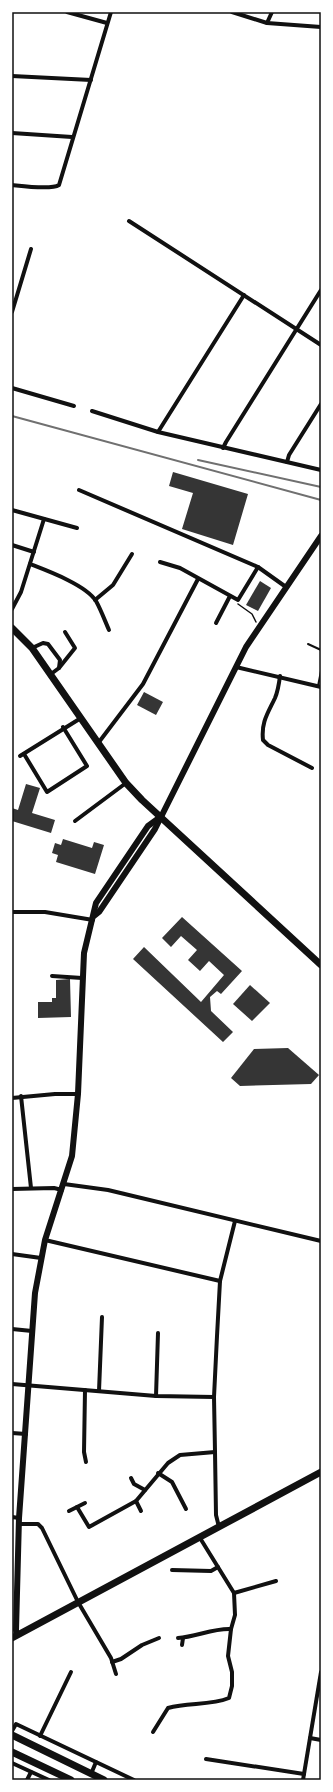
<svg xmlns="http://www.w3.org/2000/svg" width="333" height="1792" viewBox="0 0 333 1792" font-family="'Alegreya Sans',sans-serif">
	<rect width="100%" height="100%" fill="#fff"/>
	<!-- building -->
	<g fill="#353535">
		<path d="M 173,472 L 248,494 L 233,545 L 182,529 L 193,493 L 169,486 Z"/>
		<path d="M 260,581 L 271,588 L 258,611 L 246,605 Z"/>
		<path d="M 144,692 L 163,702 L 156,715 L 137,705 Z"/>
		<path d="M 26,784 L 40,788 L 32,813 L 55,820 L 51,833 L 12,821 L 12,808 L 18,810 Z"/>
		<path d="M 63,839 L 92,848 L 94,842 L 104,845 L 95,874 L 56,862 L 58,855 L 52,853 L 55,843 L 61,845 Z"/>
		<path d="M 182,917 L 242,971 L 221,994 L 217,991 L 210,997 L 211,1011 L 233,1032 L 223,1042 L 133,959 L 144,947 L 201,1002 L 224,975 L 209,961 L 200,971 L 188,960 L 197,950 L 181,936 L 171,947 L 162,938 Z"/>
		<path d="M 70,979 L 71,1017 L 38,1018 L 38,1002 L 52,1002 L 52,998 L 56,998 L 56,980 Z"/>
		<path d="M 250,985 L 270,1003 L 252,1021 L 233,1004 Z"/>
		<path d="M 288,1048 L 319,1075 L 311,1084 L 240,1086 L 231,1078 L 254,1049 Z"/>
	</g>
	<g fill="none" stroke-linecap="round" stroke-linejoin="round">
		<!-- path -->
		<path stroke="#111" stroke-width="1.5" d="M 238,604 L 252,614 L 256,622"/>
		<!-- service -->
		<g stroke="#111" stroke-width="2">
			<path d="M 308,644 L 321,650"/>
			<path d="M 318,686 L 321,671"/>
		</g>
		<!-- minor -->
		<g stroke="#111" stroke-width="4">
			<path d="M 67,12 L 107,23"/>
			<path d="M 232,12 L 267,23 L 321,27"/>
			<path d="M 267,23 L 272,12"/>
			<path d="M 12,76 L 91,80"/>
			<path d="M 12,133 L 72,137"/>
			<path d="M 12,185 C 22,186 51,190 59,185 L 111,12"/>
			<path d="M 129,221 L 321,345"/>
			<path d="M 12,312 L 31,249"/>
			<path d="M 12,388 L 74,406"/>
			<path d="M 92,411 L 158,432 L 321,470"/>
			<path d="M 158,432 L 244,295"/>
			<path d="M 223,448 L 226,442 L 321,290"/>
			<path d="M 287,462 L 289,455 L 321,404"/>
			<path d="M 79,490 L 258,567 L 286,587"/>
			<path d="M 12,510 L 77,528"/>
			<path d="M 12,545 L 34,552"/>
			<path d="M 160,562 L 180,568 L 238,600 L 258,567"/>
			<path d="M 30,564 C 48,571 86,585 96,601 C 101,610 105,621 109,630"/>
			<path d="M 95,600 L 113,585 L 132,554"/>
			<path d="M 12,609 L 21,592 L 44,519"/>
			<path d="M 216,623 L 230,596"/>
			<path d="M 32,648 L 43,643 L 48,644 L 60,660 L 59,668 L 51,674"/>
			<path d="M 236,667 L 321,687"/>
			<path d="M 59,668 L 75,648 L 65,632"/>
			<path d="M 280,676 C 279,684 278,691 275,698 C 268,713 261,722 263,740 L 268,745 L 312,768"/>
			<path d="M 99,742 L 143,684 L 198,579"/>
			<path d="M 24,754 L 47,792 L 87,766 L 63,727"/>
			<path d="M 20,756 L 81,718"/>
			<path d="M 75,821 L 126,783"/>
			<path d="M 12,912 L 45,912 L 93,920"/>
			<path d="M 52,976 L 82,978"/>
			<path d="M 21,1096 L 31,1188"/>
			<path d="M 12,1098 L 55,1094 L 78,1094"/>
			<path d="M 64,1184 L 108,1190 L 321,1241"/>
			<path d="M 12,1189 L 54,1188 L 62,1190"/>
			<path d="M 45,1240 L 220,1281"/>
			<path d="M 12,1254 L 41,1258"/>
			<path d="M 12,1329 L 32,1331"/>
			<path d="M 12,1384 L 156,1396 L 214,1397"/>
			<path d="M 85,1390 L 84,1452 L 86,1462"/>
			<path d="M 99,1391 L 102,1317"/>
			<path d="M 156,1396 L 158,1333"/>
			<path d="M 12,1433 L 26,1434"/>
			<path d="M 158,1473 L 172,1482 L 186,1509"/>
			<path d="M 131,1478 L 134,1484 L 145,1490"/>
			<path d="M 136,1501 L 141,1511"/>
			<path d="M 77,1507 L 89,1527 L 136,1501 L 168,1463 L 180,1455 L 215,1452"/>
			<path d="M 69,1511 L 85,1503"/>
			<path d="M 12,1517 L 19,1518"/>
			<path d="M 19,1524 L 38,1524 L 42,1528 L 78,1602 L 111,1658 L 116,1674"/>
			<path d="M 219,1527 L 216,1515 L 215,1452 L 214,1397 L 217,1336 L 220,1281 L 235,1221"/>
			<path d="M 172,1570 L 211,1571 L 218,1567"/>
			<path d="M 234,1593 L 276,1581"/>
			<path d="M 178,1638 C 196,1637 213,1628 231,1629"/>
			<path d="M 182,1645 L 183,1638"/>
			<path d="M 112,1662 L 121,1659 L 142,1645 L 159,1638"/>
			<path d="M 12,1731 L 16,1724 L 134,1780"/>
			<path d="M 153,1732 L 168,1708 C 188,1702 210,1706 229,1698 L 232,1686 L 232,1672 L 228,1656 L 231,1629 L 235,1615 L 234,1593 L 200,1538"/>
			<path d="M 40,1736 L 71,1672"/>
			<path d="M 310,1738 L 321,1740"/>
			<path d="M 206,1759 L 304,1774"/>
			<path d="M 12,1763 L 49,1780"/>
			<path d="M 91,1774 L 96,1762"/>
			<path d="M 27,1780 L 31,1772"/>
			<path d="M 303,1780 L 321,1672"/>
		</g>
		<!-- secondary -->
		<g stroke="#111" stroke-width="6">
			<path d="M 94,916 L 99,912 L 155,829 L 246,647 L 321,536"/>
			<path d="M 17,1635 L 16,1630 L 19,1518 L 35,1293 L 45,1240 L 72,1156 L 78,1094 L 84,953 L 96,903 L 148,826 L 159,818"/>
		</g>
		<!-- primary -->
		<g stroke="#111" stroke-width="7">
			<path d="M 12,628 L 32,648 L 126,783 L 142,800 L 321,965"/>
			<path d="M 12,1638 L 321,1472"/>
		</g>
		<!-- trunk -->
		<g stroke="#111" stroke-width="7">
			<path d="M 12,1735 L 104,1780"/>
			<path d="M 12,1752 L 71,1780"/>
		</g>
		<!-- rail -->
		<g stroke="#707070" stroke-width="2">
			<path d="M 12,416 L 321,500"/>
			<path d="M 198,460 L 321,487"/>
		</g>
	</g>
	<!-- border -->
	<rect width="333" height="1792" fill="none" stroke="#ffffff" stroke-width="26"/>
	<rect x="13" y="13" width="307" height="1766" fill="none" stroke="#111" stroke-width="1.5"/>
</svg>
